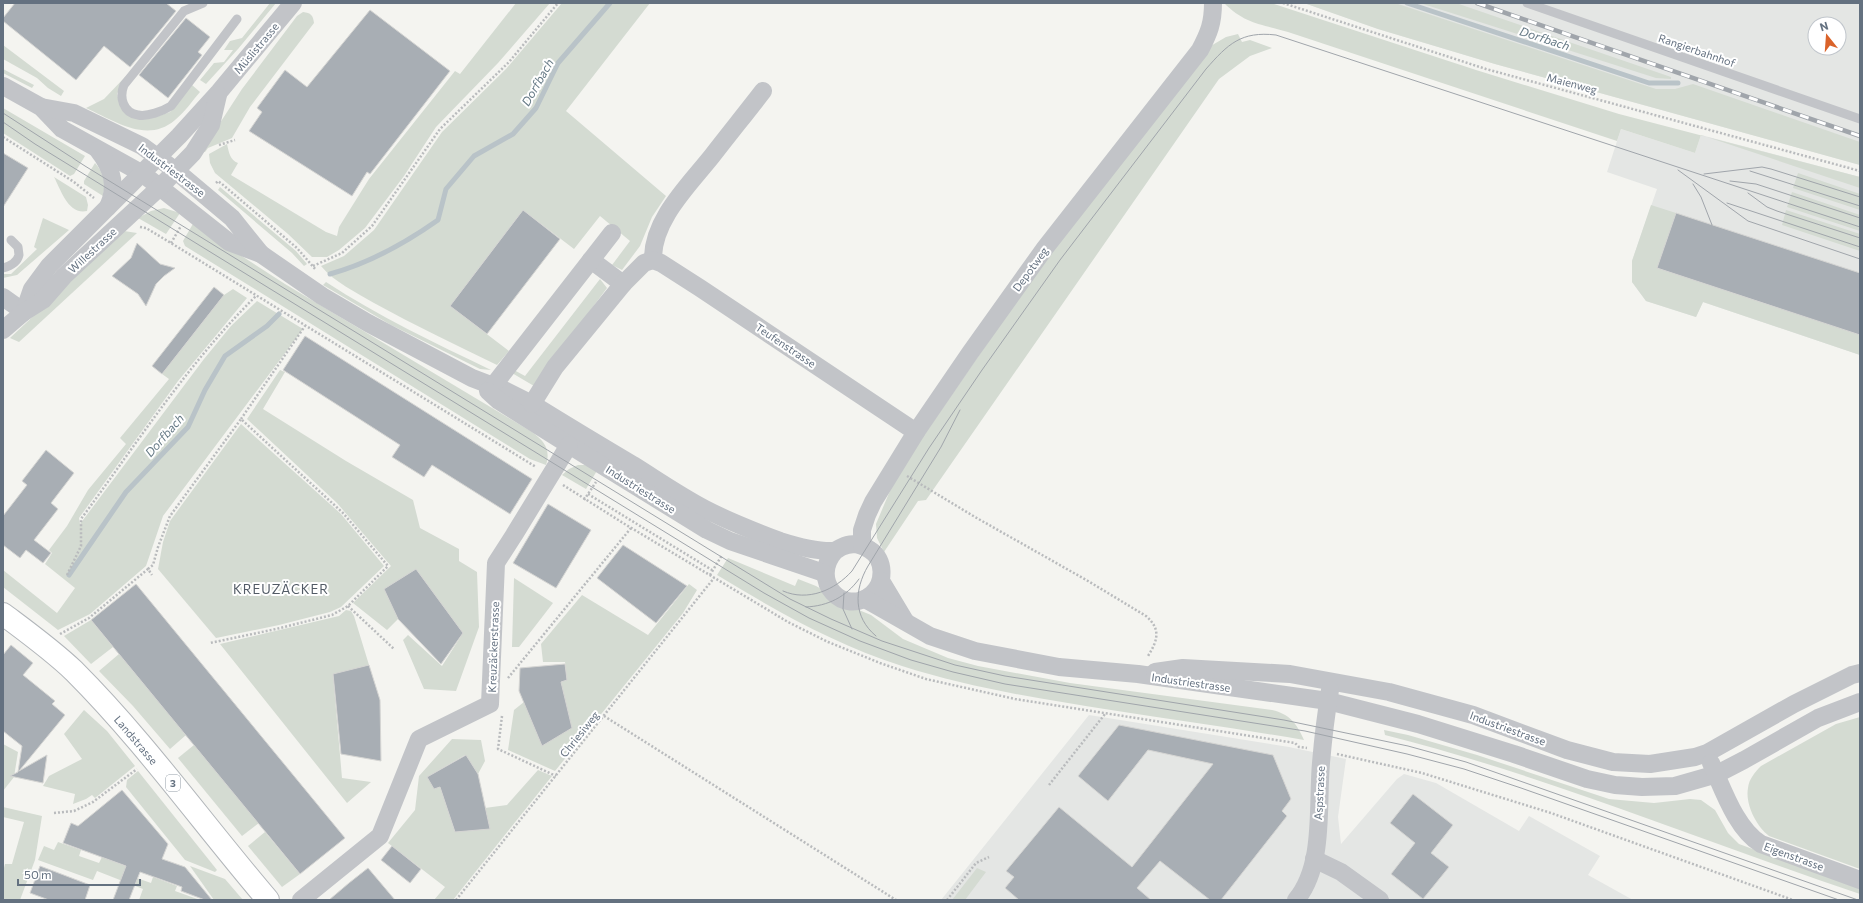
<svg xmlns="http://www.w3.org/2000/svg" width="1863" height="903" viewBox="0 0 1863 903" font-family="Commissioner,sans-serif">
	<rect width="100%" height="100%" fill="#f4f4f0"/>
	<!-- built -->
	<g fill="#e4e6e4" fill-rule="evenodd">
		<path d="M 1304,3 L 1860,3 L 1860,165 L 1495,64 L 1378,29 ZM 1815,24 L 1839,24 L 1839,48 L 1815,48 Z"/>
		<path d="M 1621,129 L 1695,153 L 1701,135 L 1860,177 L 1860,355 L 1703,302 L 1696,317 L 1646,301 L 1632,282 L 1632,261 L 1657,189 L 1607,172 Z"/>
		<path d="M 1089,715 L 1289,747 L 1346,759 L 1338,817 L 1341,844 L 1397,779 L 1404,774 L 1436,783 L 1519,831 L 1529,816 L 1600,856 L 1588,875 L 1633,900 L 941,900 Z"/>
	</g>
	<!-- green -->
	<g fill="#d4dbd2">
		<path d="M 270,3 L 276,3 L 238,49 L 206,84 L 200,80 L 214,63 L 224,62 L 233,50 L 224,50 L 230,41 L 242,38 Z"/>
		<path d="M 516,3 L 550,3 L 498,63 L 436,127 L 404,176 L 365,228 L 339,250 L 327,257 L 312,257 L 288,234 L 215,173 L 210,163 L 209,154 L 227,144 C 229,153 230,160 238,163 L 231,175 L 326,232 L 337,236 L 339,227 L 369,179 L 455,71 L 460,74 Z"/>
		<path d="M 562,3 L 650,3 L 566,111 L 666,196 L 652,217 L 640,246 L 622,270 L 612,265 L 630,241 L 600,216 L 574,249 L 523,210 L 450,306 L 509,351 L 497,365 C 456,345 414,325 374,303 C 357,293 334,282 321,266 L 344,256 L 374,230 L 442,132 L 506,69 Z"/>
		<path d="M 1224,3 L 1271,3 L 1476,70 L 1619,114 L 1860,177 L 1860,188 L 1701,135 L 1695,153 L 1621,129 L 1617,141 L 1288,32 C 1261,24 1245,24 1224,3 Z"/>
		<path d="M 1304,3 L 1395,3 L 1656,89 L 1675,89 L 1693,84 L 1860,142 L 1860,165 L 1495,64 L 1378,29 Z"/>
		<path d="M 1420,3 L 1456,3 L 1671,77 L 1671,79 L 1656,78 Z"/>
		<path d="M 303,12 C 311,13 313,15 314,23 L 250,107 L 232,138 L 208,148 L 205,152 L 204,152 L 205,146 L 242,89 L 297,16 Z"/>
		<path d="M 1238,34 L 1242,42 L 1250,40 L 1272,48 L 1250,56 L 1219,79 L 926,500 L 918,501 L 884,552 L 877,538 L 876,524 L 892,486 L 911,454 L 1030,281 L 1209,47 L 1226,37 Z"/>
		<path d="M 3,45 L 64,91 L 61,96 L 48,88 L 37,78 L 3,59 Z"/>
		<path d="M 3,69 L 34,85 L 32,88 L 3,73 Z"/>
		<path d="M 126,76 L 117,94 L 121,108 L 156,117 L 170,112 L 192,85 L 200,92 C 192,101 185,112 175,120 C 147,144 115,121 86,108 L 104,99 Z"/>
		<path d="M 3,108 L 85,156 L 74,174 L 70,176 L 67,174 L 3,133 Z"/>
		<path d="M 95,163 C 104,173 106,184 103,196 L 84,184 L 84,181 Z"/>
		<path d="M 1798,173 L 1860,194 L 1860,210 L 1793,188 Z"/>
		<path d="M 54,177 L 86,197 L 88,205 L 87,211 C 68,215 61,190 54,177 Z"/>
		<path d="M 220,187 L 296,251 L 307,264 L 304,266 L 292,253 L 218,190 Z"/>
		<path d="M 1792,192 L 1860,215 L 1860,231 L 1787,207 Z"/>
		<path d="M 1651,205 L 1676,213 L 1657,268 L 1860,335 L 1860,355 L 1703,302 L 1696,317 L 1646,301 L 1632,282 L 1632,261 Z"/>
		<path d="M 164,208 L 180,213 L 166,234 L 138,218 L 151,211 Z"/>
		<path d="M 1786,210 L 1860,234 L 1860,251 L 1782,225 Z"/>
		<path d="M 43,218 L 69,230 L 17,275 L 3,278 L 3,274 L 11,274 L 37,249 L 34,247 Z"/>
		<path d="M 194,222 L 217,240 L 285,284 L 532,432 C 544,441 551,449 546,465 L 530,459 L 185,246 L 183,241 Z"/>
		<path d="M 124,231 L 137,233 L 19,342 L 10,338 Z"/>
		<path d="M 600,279 L 607,288 L 534,386 L 512,373 L 514,370 L 525,376 Z"/>
		<path d="M 326,282 C 378,316 435,343 491,370 L 480,369 L 391,325 L 323,285 Z"/>
		<path d="M 233,289 L 247,298 L 178,381 L 79,518 L 80,524 L 204,359 L 231,326 L 257,301 L 303,329 L 163,516 L 146,566 L 90,614 L 58,630 L 3,587 L 3,570 L 57,613 L 75,588 L 45,564 L 52,553 L 49,550 L 67,526 L 88,490 L 126,444 L 120,438 L 169,379 L 162,374 L 224,295 Z"/>
		<path d="M 280,370 L 285,372 L 263,409 L 346,461 L 413,500 L 420,528 L 459,549 L 459,561 L 477,572 L 479,627 L 456,691 L 424,689 L 403,640 L 408,635 L 442,666 L 463,633 L 416,569 L 384,589 L 398,619 L 387,630 L 353,603 L 391,566 L 337,503 L 247,419 Z"/>
		<path d="M 241,424 L 341,514 L 384,566 L 341,607 L 330,612 L 279,625 L 216,638 L 158,569 L 163,542 L 170,521 Z"/>
		<path d="M 578,465 L 585,465 L 598,469 L 586,489 L 562,475 L 569,469 Z"/>
		<path d="M 728,558 L 795,586 L 798,579 L 816,586 L 854,608 L 871,615 L 903,639 L 948,658 L 978,666 L 1070,683 L 1272,710 C 1290,714 1297,724 1304,740 C 1240,729 1176,720 1111,710 C 1041,699 971,688 902,666 C 836,645 776,611 717,575 Z"/>
		<path d="M 514,578 L 553,603 L 519,647 L 512,647 Z"/>
		<path d="M 689,584 L 697,590 L 683,613 L 555,771 L 508,750 L 514,710 L 524,702 L 542,746 L 571,727 L 561,682 L 567,680 L 565,662 L 543,662 L 541,644 L 582,595 L 648,635 Z"/>
		<path d="M 346,610 L 351,611 L 354,616 L 369,665 L 333,675 L 342,778 L 371,782 L 347,803 L 220,644 L 339,616 Z"/>
		<path d="M 91,620 L 113,647 L 91,664 L 64,636 Z"/>
		<path d="M 119,654 L 186,735 L 170,749 L 133,706 L 99,671 Z"/>
		<path d="M 84,710 L 107,731 L 135,766 L 95,798 L 92,795 L 86,799 L 73,804 L 75,794 L 43,786 L 49,776 L 82,759 L 64,734 Z"/>
		<path d="M 1860,717 L 1860,869 L 1769,836 C 1756,826 1745,804 1748,788 C 1749,779 1755,772 1761,766 L 1836,724 Z"/>
		<path d="M 1384,730 L 1408,735 L 1477,755 L 1609,799 L 1654,803 L 1690,799 L 1701,800 L 1715,810 L 1728,833 L 1739,844 L 1860,888 L 1860,894 C 1702,841 1547,776 1385,735 Z"/>
		<path d="M 452,739 L 481,740 L 485,761 L 478,774 L 465,755 L 427,777 L 434,788 L 440,787 L 455,832 L 490,829 L 485,808 L 507,805 L 538,770 L 552,776 L 453,900 L 434,900 L 445,887 L 388,843 L 415,810 L 419,776 Z"/>
		<path d="M 3,744 L 18,752 L 14,777 L 3,791 Z"/>
		<path d="M 194,745 L 259,823 L 242,836 L 178,758 Z"/>
		<path d="M 138,771 L 217,870 L 215,872 L 185,860 L 126,787 L 127,780 Z"/>
		<path d="M 3,807 L 42,816 L 35,860 L 20,900 L 3,900 L 3,872 L 5,864 L 12,864 L 24,822 L 3,817 Z"/>
		<path d="M 265,832 L 300,874 L 282,887 L 248,846 Z"/>
		<path d="M 58,842 L 81,850 L 79,856 L 99,863 L 102,857 L 133,869 L 131,876 L 151,883 L 153,877 L 177,886 L 175,891 L 200,900 L 139,900 L 143,889 L 97,871 L 93,880 L 38,860 L 44,846 L 54,850 Z"/>
		<path d="M 190,866 L 225,879 L 243,900 L 214,900 Z"/>
		<path d="M 977,868 L 986,872 L 965,900 L 952,900 Z"/>
	</g>
	<g fill="none" stroke-linecap="round" stroke-linejoin="round">
		<!-- stream -->
		<g stroke="#b9c3c8" stroke-width="5">
			<path d="M 1407,3 L 1649,83 L 1678,83"/>
			<path d="M 330,274 C 370,263 404,244 438,220 L 446,189 L 474,156 L 513,134 L 536,108 L 558,63 L 610,3"/>
			<path d="M 69,575 L 126,492 L 188,427 L 205,390 L 225,356 L 267,326 L 279,314"/>
		</g>
	</g>
	<!-- building -->
	<g fill="#a8aeb4" stroke="#d5d5d3">
		<path d="M 15,3 L 166,3 L 176,11 L 130,67 L 104,46 L 76,80 L 3,21 L 3,18 Z"/>
		<path d="M 370,10 L 450,71 L 370,174 L 367,172 L 352,196 L 249,131 L 262,112 L 257,108 L 285,70 L 307,87 Z"/>
		<path d="M 186,18 L 210,37 L 198,52 L 202,55 L 168,98 L 139,75 Z"/>
		<path d="M 3,153 L 28,168 L 3,207 Z"/>
		<path d="M 523,210 L 560,239 L 487,334 L 450,306 Z"/>
		<path d="M 1676,213 L 1860,273 L 1860,335 L 1657,268 Z"/>
		<path d="M 137,243 L 160,264 L 175,268 L 164,276 L 156,284 L 146,306 L 138,294 L 112,276 L 131,258 Z"/>
		<path d="M 214,287 L 224,295 L 162,374 L 152,366 Z"/>
		<path d="M 305,336 L 532,479 L 510,514 L 432,465 L 424,477 L 392,457 L 400,445 L 283,370 Z"/>
		<path d="M 46,450 L 74,473 L 51,503 L 58,509 L 34,540 L 51,553 L 43,563 L 26,550 L 20,558 L 3,545 L 3,516 L 27,485 L 22,481 Z"/>
		<path d="M 548,504 L 591,530 L 556,588 L 513,563 Z"/>
		<path d="M 623,545 L 687,586 L 656,623 L 597,578 Z"/>
		<path d="M 416,569 L 463,633 L 441,664 L 398,619 L 384,589 Z"/>
		<path d="M 136,584 L 345,838 L 300,874 L 91,620 Z"/>
		<path d="M 11,645 L 33,663 L 23,675 L 55,701 L 52,704 L 65,715 L 19,771 L 47,755 L 43,783 L 10,776 L 18,772 L 22,746 L 3,731 L 3,655 Z"/>
		<path d="M 565,664 L 567,680 L 561,682 L 572,728 L 542,746 L 519,691 L 520,668 Z"/>
		<path d="M 369,665 L 380,700 L 381,761 L 341,754 L 333,674 Z"/>
		<path d="M 1119,725 L 1273,755 L 1291,799 L 1282,811 L 1287,816 L 1221,900 L 1210,900 L 1160,861 L 1137,888 L 1151,900 L 1019,900 L 1005,888 L 1014,877 L 1006,871 L 1059,807 L 1132,867 L 1213,764 L 1148,750 L 1108,801 L 1078,776 Z"/>
		<path d="M 466,755 L 478,774 L 490,829 L 455,832 L 440,787 L 434,789 L 427,777 Z"/>
		<path d="M 122,790 L 168,844 L 162,859 L 185,867 L 212,900 L 205,900 L 181,891 L 182,887 L 140,872 L 129,900 L 113,900 L 126,866 L 63,843 L 71,823 L 78,826 Z"/>
		<path d="M 1413,794 L 1453,825 L 1431,853 L 1449,867 L 1423,899 L 1391,874 L 1415,843 L 1390,823 Z"/>
		<path d="M 392,846 L 421,869 L 410,883 L 381,860 Z"/>
		<path d="M 40,866 L 90,885 L 85,900 L 49,900 L 30,893 Z"/>
		<path d="M 368,868 L 395,900 L 329,900 L 349,883 Z"/>
	</g>
	<g fill="none" stroke-linecap="round" stroke-linejoin="round">
		<defs>
			<g id="primary">
				<path id="s1" d="M 3,614 C 27,632 52,650 74,671 C 145,742 203,824 268,900"/>
			</g>
		</defs>
		<!-- primary casing -->
		<use href="#primary" stroke="#b2b6ba" stroke-width="24"/>
		<!-- path -->
		<g stroke="#b9bbbd" stroke-width="2.5" stroke-dasharray="2 2" stroke-linecap="butt">
			<path d="M 1283,3 L 1486,69 L 1860,171"/>
			<path d="M 3,137 L 74,182 L 94,198"/>
			<path d="M 219,145 L 235,140"/>
			<path d="M 216,183 L 218,181 L 222,184 L 297,248 L 316,270"/>
			<path d="M 140,227 L 146,228 L 171,243 L 536,467"/>
			<path d="M 171,243 L 181,226"/>
			<path d="M 313,266 L 342,253 L 372,226 L 440,129 L 509,62 L 558,3"/>
			<path d="M 241,419 L 305,326"/>
			<path d="M 907,476 L 975,517 L 1088,581 L 1146,616 C 1161,629 1158,640 1148,656"/>
			<path d="M 563,485 L 623,523 L 788,622 L 828,642 L 880,663 L 926,679 L 1015,699 L 1295,743 L 1299,747 L 1307,748"/>
			<path d="M 588,494 L 712,570"/>
			<path d="M 584,500 L 596,482"/>
			<path d="M 148,569 L 153,565 L 158,547 L 170,516 L 241,419 L 343,513 L 388,566 L 348,606 L 332,615 L 276,629 L 210,643"/>
			<path d="M 67,575 L 81,546 L 81,519 C 137,443 189,362 256,296"/>
			<path d="M 710,575 L 722,555"/>
			<path d="M 348,606 L 394,649"/>
			<path d="M 60,634 L 89,618 L 148,569 L 152,575"/>
			<path d="M 508,678 L 631,528"/>
			<path d="M 502,716 L 498,749 L 556,776"/>
			<path d="M 604,716 L 896,900"/>
			<path d="M 1337,754 L 1422,773 L 1551,813 L 1793,900"/>
			<path d="M 1049,785 L 1105,714"/>
			<path d="M 54,813 L 74,811 L 93,802 L 137,769"/>
			<path d="M 456,900 L 714,578"/>
			<path d="M 947,900 L 976,863 L 989,857"/>
		</g>
		<!-- service -->
		<g stroke="#c2c4c8" stroke-width="9">
			<path d="M 203,3 L 184,11 L 124,85 C 119,97 123,113 138,115 C 147,117 163,111 171,106 L 237,19"/>
			<path d="M 1527,3 L 1860,119"/>
			<path d="M 3,268 C 11,266 17,263 19,255 L 18,247 L 11,240"/>
		</g>
		<!-- minor -->
		<g stroke="#c2c4c8" stroke-width="18">
			<path d="M 3,86 L 41,107 L 62,129 L 143,174 L 229,242 L 261,254 L 322,296 L 368,323 L 472,378 L 506,391 L 532,404 C 566,425 599,445 633,465 C 657,480 680,496 705,509 C 728,521 756,532 780,541 C 796,546 817,552 834,551 C 836,551 839,548 842,547 C 851,542 862,544 870,550 C 885,559 885,583 872,594 C 843,618 809,580 835,551"/>
			<path d="M 41,107 L 74,113 L 142,146 L 176,171 L 232,218 L 261,254"/>
			<path d="M 98,150 C 112,168 118,186 108,207"/>
			<path d="M 591,260 L 623,284"/>
			<path d="M 653,260 C 652,220 689,185 712,156 C 729,134 746,113 763,91"/>
			<path d="M 3,297 L 24,312"/>
			<path d="M 24,312 L 32,289 L 49,266 L 179,136 L 219,92 L 293,3"/>
			<path d="M 3,330 L 24,312 L 43,300 L 64,276 L 160,187 L 193,153 L 211,125 L 218,95"/>
			<path d="M 493,386 L 612,233"/>
			<path d="M 488,391 L 499,401 L 569,445 L 707,530 L 730,541 L 824,573"/>
			<path d="M 532,404 L 555,367 L 623,284 L 644,263 L 653,260 L 661,263 L 700,288 L 916,432"/>
			<path d="M 862,546 L 862,530 L 867,515 L 873,502 L 916,432 L 970,353 L 1045,248 L 1200,50 C 1209,33 1213,23 1213,3"/>
			<path d="M 881,581 L 905,621"/>
			<path d="M 865,599 L 930,636 L 975,651 L 1059,667 L 1138,674 L 1328,701 L 1418,724 L 1514,754 L 1587,779 L 1615,785 L 1642,787 L 1675,786 L 1717,774 L 1744,760 L 1818,718 L 1860,702"/>
			<path d="M 1155,672 L 1183,668 L 1290,674 L 1389,692 L 1473,715 L 1567,750 L 1613,762 L 1650,764 L 1695,757 L 1707,753 L 1794,704 L 1852,675 L 1860,673"/>
			<path d="M 1711,763 C 1723,789 1736,829 1761,844 L 1860,880"/>
			<path d="M 1314,859 L 1341,872 L 1380,900"/>
			<path d="M 301,900 L 380,836 L 419,739 L 490,704 L 496,563 L 514,535 L 569,445"/>
			<path d="M 1296,900 C 1325,865 1317,806 1321,763 C 1323,739 1326,714 1330,690"/>
		</g>
		<!-- primary -->
		<use href="#primary" stroke="#fff" stroke-width="22"/>
		<!-- tram -->
		<g stroke="#a0a5ab" stroke-width="1">
			<path d="M 3,113 L 85,166 L 790,599 L 831,619 L 882,641 L 955,665 L 1005,676 L 1284,720 L 1408,746 L 1466,762 L 1858,900"/>
			<path d="M 3,122 L 35,144 L 764,593 L 809,618 L 860,641 L 911,660 L 953,672 L 1005,684 L 1305,731 L 1407,754 L 1464,769 L 1521,788 L 1839,900"/>
			<path d="M 1678,170 L 1748,221 L 1860,259"/>
			<path d="M 1750,171 L 1860,206"/>
			<path d="M 1704,174 L 1762,167 L 1771,169 L 1860,197"/>
			<path d="M 1730,181 L 1756,184 L 1860,218"/>
			<path d="M 1693,184 L 1701,197 L 1712,225"/>
			<path d="M 1748,193 L 1767,207 L 1777,211 L 1860,238"/>
			<path d="M 1727,203 L 1860,247"/>
			<path d="M 783,591 C 808,602 835,590 852,571 L 929,448 L 982,370 L 1060,260 L 1206,69 C 1228,44 1241,31 1276,35 L 1860,227"/>
			<path d="M 844,593 L 843,609 L 852,629"/>
			<path d="M 806,607 C 828,606 846,597 859,579"/>
			<path d="M 876,636 C 853,617 854,590 868,566 L 941,447 L 960,410"/>
		</g>
		<defs>
			<path id="rail" d="M 1477,3 L 1860,136"/>
		</defs>
		<!-- rail casing -->
		<use href="#rail" stroke="#a0a5ab" stroke-width="4.5"/>
		<!-- rail -->
		<use href="#rail" stroke="#fff" stroke-width="3" stroke-dasharray="9" stroke-linecap="butt"/>
	</g>
	<g text-anchor="middle" dominant-baseline="central" stroke-width="4" stroke-linejoin="round" paint-order="stroke">
		<!-- shield labels -->
		<rect fill="#fff" stroke="#929ca6" stroke-width="1" x="166" y="775" width="14" height="16" rx="3"/>
		<g font-size="10" font-weight="bold" fill="#647180">
			<text x="173" y="783">3</text>
		</g>
		<!-- street labels -->
		<g font-size="11" fill="#647180" stroke="#fff">
			<text transform="translate(256 48) rotate(-50)">Müslistrasse</text>
			<text transform="translate(1697 50) rotate(19)">Rangierbahnhof</text>
			<text transform="translate(1572 83) rotate(15)">Maienweg</text>
			<text transform="translate(172 170) rotate(37)">Industriestrasse</text>
			<text transform="translate(92 250) rotate(-43)">Willestrasse</text>
			<text transform="translate(1030 269) rotate(-54)">Depotweg</text>
			<text transform="translate(786 345) rotate(34)">Teufenstrasse</text>
			<text transform="translate(641 489) rotate(32)">Industriestrasse</text>
			<text transform="translate(493 647) rotate(-88)">Kreuzäckerstrasse</text>
			<text transform="translate(1191 682) rotate(8)">Industriestrasse</text>
			<text transform="translate(1508 728) rotate(20)">Industriestrasse</text>
			<text transform="translate(579 734) rotate(-51)">Chriesiweg</text>
			<text stroke="none"><textPath href="#s1" startOffset="184">Landstrasse</textPath></text>
			<text transform="translate(1319 793) rotate(-87)">Aspstrasse</text>
			<text transform="translate(1794 856) rotate(20)">Eigenstrasse</text>
		</g>
		<!-- water labels -->
		<g font-size="12" font-style="italic" fill="#657985" stroke="#fff">
			<text transform="translate(1545 38) rotate(18)">Dorfbach</text>
			<text transform="translate(537 82) rotate(-60)">Dorfbach</text>
			<text transform="translate(164 435) rotate(-49)">Dorfbach</text>
		</g>
		<!-- quarter labels -->
		<g font-size="13" letter-spacing="1" fill="#525b66" stroke="#fff">
			<text x="281" y="589">KREUZÄCKER</text>
		</g>
	</g>
	<!-- border -->
	<rect width="1863" height="903" fill="none" stroke="#647180" stroke-width="8"/>
	<!-- north arrow -->
	<g transform="translate(1827 36) rotate(343)"><circle r="19" fill="#ffffff" stroke="#c1c6cc"/>
	<path d="M0-3L7 15L0 10L-7 15Z" fill="#da632a"/>
	<text y="-6" font-size="11" font-weight="bold" text-anchor="middle" fill="#647180">N</text>
	</g>
	<!-- scale -->
	<path d="M18 879v6h122v-6" fill="none" stroke="#647180" stroke-width="2"/>
	<text x="24" y="879" font-size="12" fill="#647180" stroke="#ffffff" stroke-width="3" paint-order="stroke">50 m</text>
</svg>
